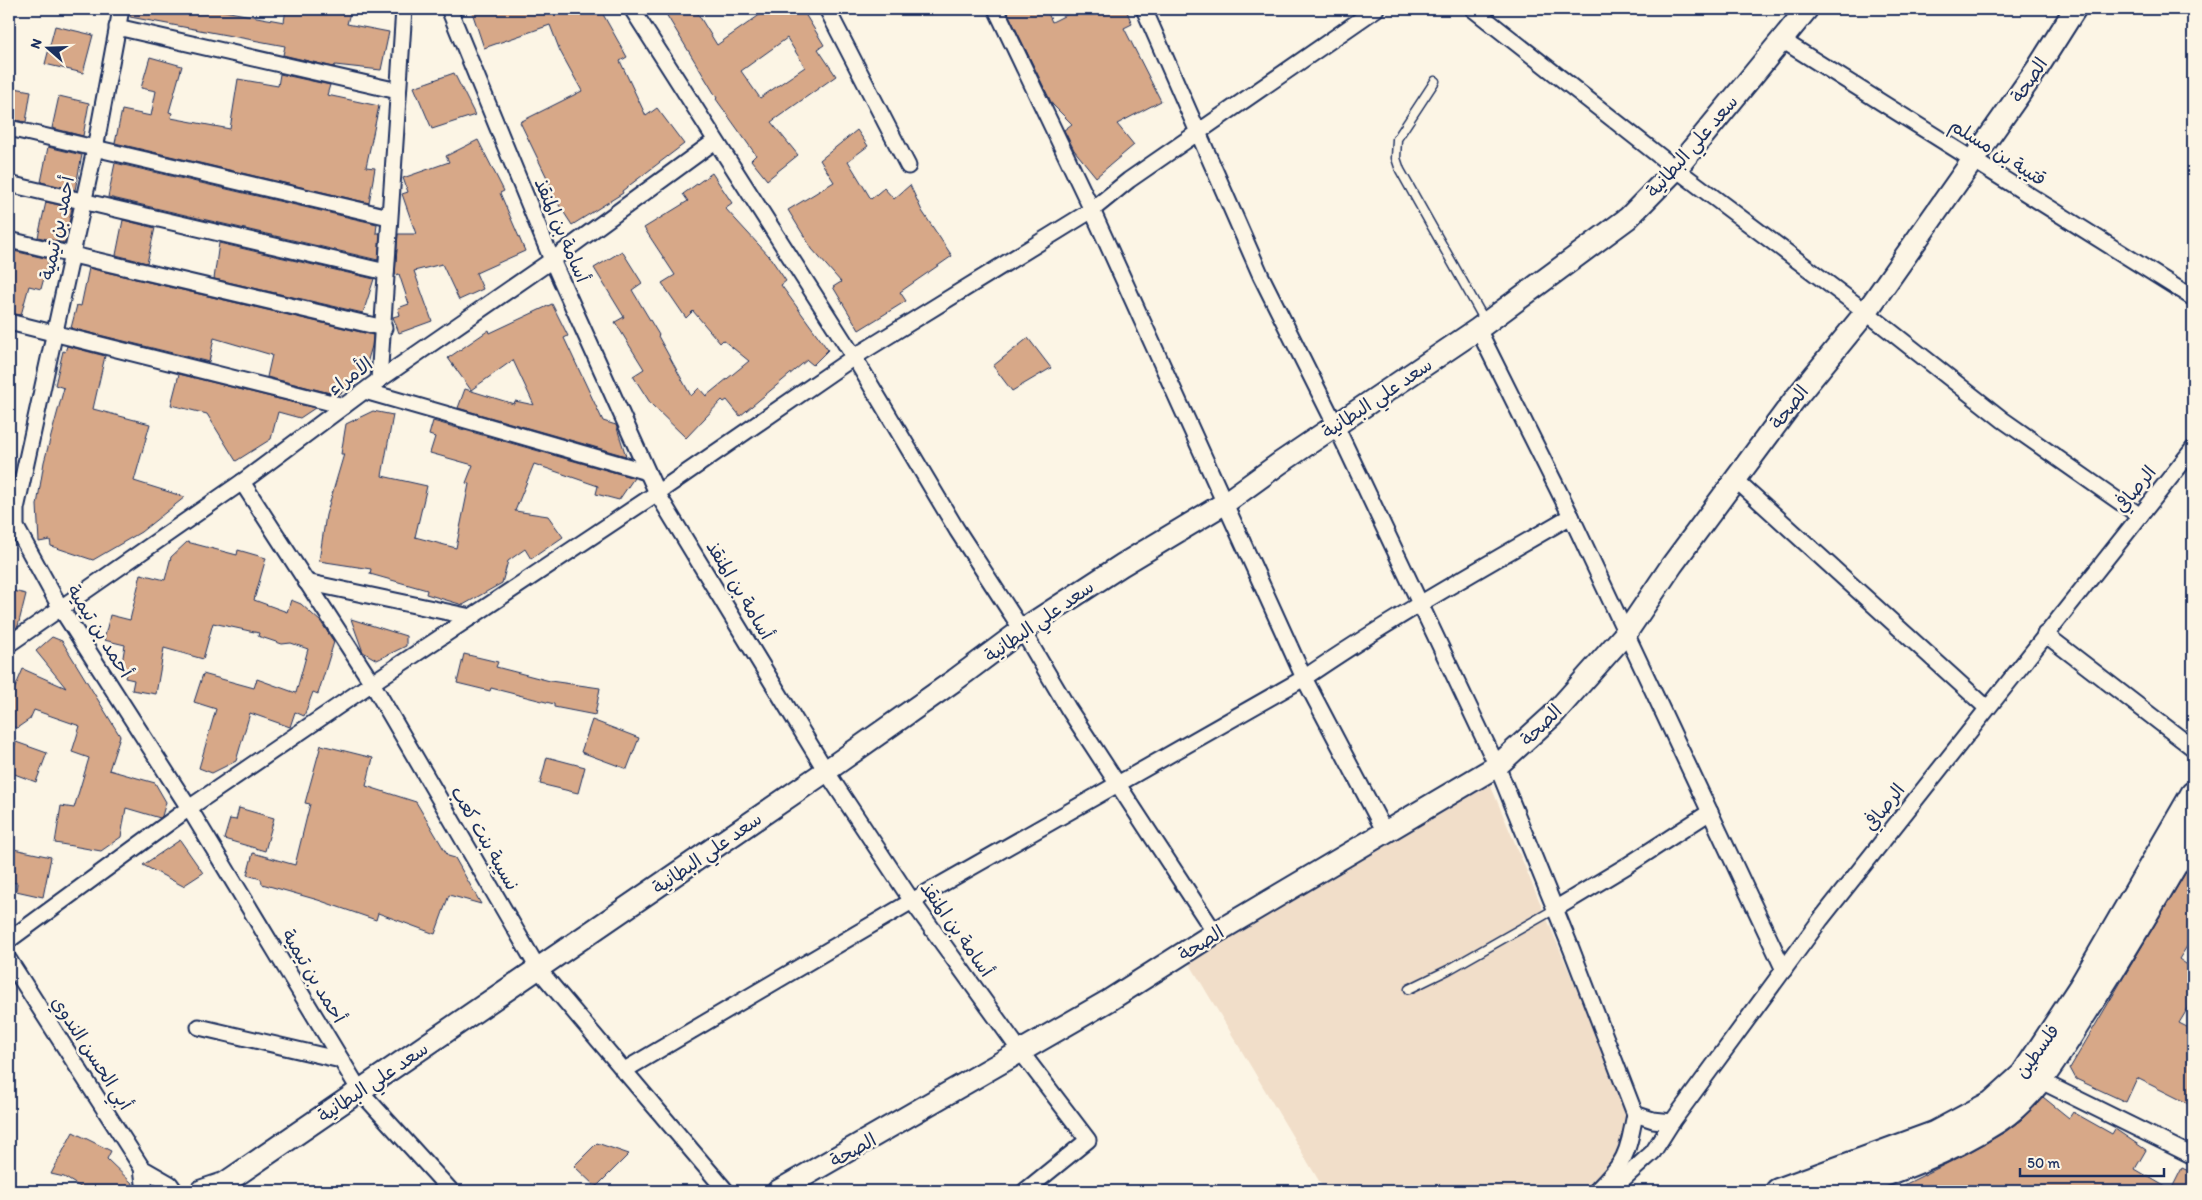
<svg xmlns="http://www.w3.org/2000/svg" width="2202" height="1200" viewBox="0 0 2202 1200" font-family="Itim,'Playpen Sans Arabic',sans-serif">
	<rect width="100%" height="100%" fill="#fcf5e5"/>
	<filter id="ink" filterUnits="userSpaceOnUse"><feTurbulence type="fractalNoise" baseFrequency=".02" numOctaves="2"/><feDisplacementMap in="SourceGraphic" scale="10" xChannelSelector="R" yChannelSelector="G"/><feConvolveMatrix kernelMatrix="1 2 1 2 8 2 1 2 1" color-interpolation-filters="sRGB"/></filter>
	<g filter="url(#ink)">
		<!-- built -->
		<path fill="#f1dec9" d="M 1484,770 L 1640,1139 L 1588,1191 L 1325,1191 L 1181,949 Z"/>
		<!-- building -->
		<g fill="#d7a888" stroke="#1b2f5e" fill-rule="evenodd">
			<path d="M 131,9 L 213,9 L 284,22 L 286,9 L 351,9 L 347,24 L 389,32 L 381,70 L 335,65 L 334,67 L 283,55 L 285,46 L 130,17 Z"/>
			<path d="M 471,9 L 600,9 L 627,57 L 620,61 L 646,116 L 657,108 L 684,144 L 622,191 L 623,193 L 572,225 L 548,188 L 551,186 L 520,122 L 582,91 L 560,51 L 550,25 L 484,48 Z"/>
			<path d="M 663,9 L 695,9 L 717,45 L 768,9 L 802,9 L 824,45 L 818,49 L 836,76 L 771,122 L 798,155 L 767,180 L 751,160 L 756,155 L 716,99 L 717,98 ZM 787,38 L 805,67 L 760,98 L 741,71 Z"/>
			<path d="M 1006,9 L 1046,9 L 1052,22 L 1078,9 L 1126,9 L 1132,24 L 1124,28 L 1161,101 L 1117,124 L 1134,145 L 1096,177 L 1074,150 L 1064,130 L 1072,124 L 1052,104 Z"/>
			<path d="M 55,26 L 93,35 L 83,73 L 45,64 Z"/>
			<path d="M 150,57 L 182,66 L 169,112 L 172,113 L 171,118 L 230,129 L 238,79 L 278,86 L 280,74 L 330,85 L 327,95 L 379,106 L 366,167 L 375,168 L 369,203 L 115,143 L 122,110 L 151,116 L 156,91 L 141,88 Z"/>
			<path d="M 454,73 L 475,115 L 432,129 L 414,87 Z"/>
			<path d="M 9,87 L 31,91 L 26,122 L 9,119 Z"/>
			<path d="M 59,96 L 89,103 L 83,136 L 52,128 Z"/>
			<path d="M 857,130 L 868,146 L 848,161 L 871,199 L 884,188 L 894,199 L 910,185 L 922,211 L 952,256 L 900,292 L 906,301 L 859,330 L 833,287 L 841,282 L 812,249 L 788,210 L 834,182 L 820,160 Z"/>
			<path d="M 478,140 L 504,191 L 500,193 L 525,251 L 476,273 L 483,289 L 459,300 L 442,264 L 414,271 L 432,321 L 399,333 L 393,317 L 400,315 L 398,308 L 409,304 L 399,274 L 395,275 L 398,234 L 416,234 L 402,194 L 408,192 L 403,178 L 449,162 L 446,156 Z"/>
			<path d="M 48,147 L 82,155 L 75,190 L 41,182 Z"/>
			<path d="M 115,163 L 377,224 L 376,233 L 380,233 L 378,260 L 108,197 Z"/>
			<path d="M 712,173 L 732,203 L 725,208 L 769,256 L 786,281 L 781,285 L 828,350 L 813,365 L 807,360 L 740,416 L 727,400 L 724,402 L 722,400 L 686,438 L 651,404 L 633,376 L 644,369 L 615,322 L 624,317 L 594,268 L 622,251 L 642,283 L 632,290 L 659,335 L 658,336 L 691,396 L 699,388 L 706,396 L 749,361 L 723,340 L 720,343 L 693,311 L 686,318 L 662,283 L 675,275 L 644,228 L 688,201 L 683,194 Z"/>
			<path d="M 46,202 L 72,208 L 65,243 L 38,237 Z"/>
			<path d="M 123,220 L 155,228 L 147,263 L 116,255 Z"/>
			<path d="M 219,243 L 374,279 L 363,313 L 214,279 Z"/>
			<path d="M 9,250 L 49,259 L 41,289 L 29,286 L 21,315 L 9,313 Z"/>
			<path d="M 89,268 L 373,335 L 372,346 L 363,377 L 338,395 L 267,377 L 272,355 L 214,338 L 209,362 L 71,328 L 77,305 L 81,306 Z"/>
			<path d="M 552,304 L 568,336 L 564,338 L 603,421 L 616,425 L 626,456 L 458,408 L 465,389 L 514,404 L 515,401 L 534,405 L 513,360 L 471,390 L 448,358 L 489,330 L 490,333 Z"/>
			<path d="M 1028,338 L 1051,368 L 1012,391 L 993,366 Z"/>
			<path d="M 67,346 L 105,356 L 93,409 L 150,424 L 134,481 L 185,497 L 141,532 L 93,560 L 51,546 L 50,540 L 39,542 L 37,505 L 44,462 L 64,388 L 55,385 L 63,351 L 65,352 Z"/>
			<path d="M 179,374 L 315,408 L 300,418 L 278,412 L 271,439 L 236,461 L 207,414 L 171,405 Z"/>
			<path d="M 373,411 L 393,415 L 382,476 L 427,486 L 415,537 L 456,548 L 469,484 L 466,483 L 473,465 L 430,453 L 435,437 L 429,435 L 433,421 L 634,478 L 619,500 L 596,494 L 598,486 L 534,464 L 515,511 L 548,516 L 563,537 L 531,559 L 525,549 L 508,561 L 502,583 L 463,605 L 426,594 L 427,590 L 370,574 L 371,569 L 319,561 L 326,515 L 344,454 L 341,454 L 346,424 Z"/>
			<path d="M 187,542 L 237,555 L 238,550 L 266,558 L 254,600 L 287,612 L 291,600 L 301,604 L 321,622 L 334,642 L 318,694 L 313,692 L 304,716 L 295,712 L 290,727 L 250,713 L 236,761 L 212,773 L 199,768 L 216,709 L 194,702 L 203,674 L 254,688 L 257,679 L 296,693 L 308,649 L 291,643 L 282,644 L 258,636 L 259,633 L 213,623 L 203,659 L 164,648 L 156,694 L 132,690 L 134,680 L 125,678 L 127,670 L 121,669 L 125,645 L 104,640 L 110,615 L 130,620 L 141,574 L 165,580 L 171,557 Z"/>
			<path d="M 9,590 L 26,594 L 18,626 L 9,633 Z"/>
			<path d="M 351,619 L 406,636 L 406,646 L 377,660 L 363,652 Z"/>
			<path d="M 52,637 L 62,641 L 120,736 L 109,770 L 155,783 L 166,802 L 162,816 L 160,818 L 126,808 L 121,837 L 101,851 L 55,843 L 61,806 L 74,808 L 89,758 L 72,752 L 80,726 L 34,710 L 30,719 L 17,728 L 9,725 L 9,702 L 23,669 L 66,688 L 36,651 Z"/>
			<path d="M 464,654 L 498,662 L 496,667 L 550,681 L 600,688 L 595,715 L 554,707 L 554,704 L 491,688 L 490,691 L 457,683 Z"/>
			<path d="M 592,720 L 639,738 L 627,769 L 581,752 Z"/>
			<path d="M 16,742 L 47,753 L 36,782 L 9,772 L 9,762 Z"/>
			<path d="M 321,745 L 373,758 L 366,786 L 416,802 L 448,856 L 455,858 L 481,904 L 449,895 L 435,934 L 378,913 L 376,920 L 318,900 L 262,884 L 261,879 L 247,875 L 253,853 L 295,865 L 310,804 L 305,803 Z"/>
			<path d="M 547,757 L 585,767 L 578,793 L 540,784 Z"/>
			<path d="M 239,808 L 274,818 L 265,851 L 224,839 L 230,819 L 236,820 Z"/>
			<path d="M 180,840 L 203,873 L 183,886 L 143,865 Z"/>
			<path d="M 9,848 L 51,857 L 43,897 L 16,891 L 17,883 L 9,882 Z"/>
			<path d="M 2193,860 L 2193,937 L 2179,959 L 2193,969 L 2193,1000 L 2179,1023 L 2193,1030 L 2193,1106 L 2137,1078 L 2126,1102 L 2076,1079 L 2070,1068 Z"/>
			<path d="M 2043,1097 L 2069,1118 L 2073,1112 L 2112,1134 L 2115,1129 L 2146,1150 L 2135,1169 L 2171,1190 L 2182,1168 L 2193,1173 L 2193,1191 L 1892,1191 L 1966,1154 L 2005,1132 L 2021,1120 Z"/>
			<path d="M 73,1132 L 111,1151 L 107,1159 L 135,1186 L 136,1191 L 87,1191 L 64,1177 L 51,1174 Z"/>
			<path d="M 597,1143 L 629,1154 L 596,1187 L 574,1166 Z"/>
		</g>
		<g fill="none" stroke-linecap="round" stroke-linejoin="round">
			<defs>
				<g id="lane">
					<path d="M 1435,81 L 1397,139 L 1396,158 L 1400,170 L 1485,321"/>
					<path d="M 1409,989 L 1448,970 L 1555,909"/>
				</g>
				<g id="street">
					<path d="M 121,9 L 95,149 L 16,509 L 16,527 L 60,607 L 189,808 L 360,1091 L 451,1191"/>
					<path d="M 449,9 L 552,260 L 657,493 L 826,771 L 912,901 L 1021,1052 L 1088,1140 L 1025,1191"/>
					<path d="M 632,9 L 854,357 L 957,530 L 1022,630 L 1068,708 L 1215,933"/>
					<path d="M 827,9 L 908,166"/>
					<path d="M 996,9 L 1092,210 L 1304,678 L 1386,834"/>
					<path d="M 1144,9 L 1261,276 L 1336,426 L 1497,766 L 1571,948 L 1635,1114 L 1653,1120 L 1672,1122"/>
					<path d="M 1473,9 L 1676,169 L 1866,312 L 2003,420 L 2140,516"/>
					<path d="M 117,27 L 398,91"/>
					<path d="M 1782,40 L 2193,298"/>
					<path d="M 9,128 L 389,217"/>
					<path d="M 9,184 L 386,272"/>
					<path d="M 9,240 L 384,328"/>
					<path d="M 9,322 L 344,406"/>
					<path d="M 1478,329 L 1571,516 L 1784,970"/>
					<path d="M 379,380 L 404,9"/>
					<path d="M 365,391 L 647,472"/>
					<path d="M 1735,479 L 1987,708"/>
					<path d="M 242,482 L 372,683 L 539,970 L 726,1191"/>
					<path d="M 306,582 L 471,617"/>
					<path d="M 2045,634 L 2193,748"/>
					<path d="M 9,644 L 242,482 L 379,380 L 552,260 L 715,141"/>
					<path d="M 1555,909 L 1628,865 L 1710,812"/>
					<path d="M 9,940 L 189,808 L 372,683 L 657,493 L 854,357 L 1092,210 L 1129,180 L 1376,9"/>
					<path d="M 9,960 L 142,1168 L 145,1191"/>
					<path d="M 199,1027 L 341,1060"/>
					<path d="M 623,1071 L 912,901 L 1304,678 C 1390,619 1481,568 1571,516"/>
					<path d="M 2041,1081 L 2193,1156"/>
					<path d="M 142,1168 L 170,1184 L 175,1191"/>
					<path d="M 1596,1191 C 1626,1161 1627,1156 1635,1114"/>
					<path d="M 1610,1191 L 1653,1152 L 1672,1122 L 1821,919 L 2193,449"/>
				</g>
				<g id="secondary">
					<path d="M 201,1191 L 225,1183 L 826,771 L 955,680 L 1022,630 L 1122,565 L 1225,503 L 1280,463 L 1478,329 L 1628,218 L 1676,169 L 1807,9"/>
					<path d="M 778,1191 L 1108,1001 L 1215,933 L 1497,766 L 1552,716 L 1626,633 L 1672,565 L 1795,399 L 1866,312 L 2037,69 L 2075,9"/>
				</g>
				<g id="primary">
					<path d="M 1778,1191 L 1934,1134 L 1992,1103 L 2023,1075 L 2081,987 L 2193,794"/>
					<path d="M 1835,1191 C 1890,1173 1949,1152 1998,1120 C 2037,1094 2059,1052 2083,1015 C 2122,955 2158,894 2193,833"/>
				</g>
			</defs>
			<!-- lane casing -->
			<use href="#lane" stroke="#1b2f5e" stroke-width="11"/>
			<!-- street casing -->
			<use href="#street" stroke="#1b2f5e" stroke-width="19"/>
			<!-- secondary casing -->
			<use href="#secondary" stroke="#1b2f5e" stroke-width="25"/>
			<!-- primary casing -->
			<use href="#primary" stroke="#1b2f5e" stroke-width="28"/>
			<!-- lane -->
			<use href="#lane" stroke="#fcf5e5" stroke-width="8"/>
			<!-- street -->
			<use href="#street" stroke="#fcf5e5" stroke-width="15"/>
			<!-- secondary -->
			<use href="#secondary" stroke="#fcf5e5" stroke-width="21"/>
			<!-- primary -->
			<use href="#primary" stroke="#fcf5e5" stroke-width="24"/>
		</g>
	</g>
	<g text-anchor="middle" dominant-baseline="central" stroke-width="5" stroke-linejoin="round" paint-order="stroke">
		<!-- street labels -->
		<g font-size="19" fill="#1b2f5e" stroke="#fcf5e5">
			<text transform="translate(2029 80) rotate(-56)">الصحة</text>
			<text transform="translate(1692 146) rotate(-49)">سعد علي البطانية</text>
			<text transform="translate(1998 152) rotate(32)">قتيبة بن مسلم</text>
			<text transform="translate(57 228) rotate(-78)">أحمد بن تيمية</text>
			<text transform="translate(562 230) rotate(67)">أسامة بن المنقذ</text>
			<text transform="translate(350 376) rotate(-36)">الأمراء</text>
			<text transform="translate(1377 398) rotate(-34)">سعد علي البطانية</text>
			<text transform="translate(1789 407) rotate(-52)">الصحة</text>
			<text transform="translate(2135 489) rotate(-51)">الرصافي</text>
			<text transform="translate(740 590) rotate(59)">أسامة بن المنقذ</text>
			<text transform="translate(1039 621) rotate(-35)">سعد علي البطانية</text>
			<text transform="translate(100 631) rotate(58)">أحمد بن تيمية</text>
			<text transform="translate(1541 725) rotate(-45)">الصحة</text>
			<text transform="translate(1884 807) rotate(-52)">الرصافي</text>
			<text transform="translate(485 838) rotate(60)">نسيبة بنت كعب</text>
			<text transform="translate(707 853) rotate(-35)">سعد علي البطانية</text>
			<text transform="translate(957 929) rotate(55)">أسامة بن المنقذ</text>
			<text transform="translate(1201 943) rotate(-32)">الصحة</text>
			<text transform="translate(314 976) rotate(59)">أحمد بن تيمية</text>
			<text transform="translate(2037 1051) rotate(-54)">فلسطين</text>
			<text transform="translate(92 1053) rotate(57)">أبي الحسن الندوي</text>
			<text transform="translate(373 1082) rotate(-34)">سعد علي البطانية</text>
			<text transform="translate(853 1150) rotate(-29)">الصحة</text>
		</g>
	</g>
	<!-- margin -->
	<rect width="2202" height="1200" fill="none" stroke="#fcf5e5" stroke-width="30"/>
	<rect x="15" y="15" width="2172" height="1170" fill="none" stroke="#1b2f5e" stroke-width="2" filter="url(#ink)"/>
	<!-- north arrow -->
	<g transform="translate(48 48) rotate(290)" stroke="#fcf5e5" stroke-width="4" paint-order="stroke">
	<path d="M0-4L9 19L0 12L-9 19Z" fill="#1b2f5e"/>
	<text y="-8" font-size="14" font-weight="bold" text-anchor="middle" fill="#1b2f5e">N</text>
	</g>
	<!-- scale -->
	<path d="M2020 1168v8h144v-8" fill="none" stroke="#1b2f5e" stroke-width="2.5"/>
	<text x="2027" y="1168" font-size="15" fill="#1b2f5e" stroke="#fcf5e5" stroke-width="4" paint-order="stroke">50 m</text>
</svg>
